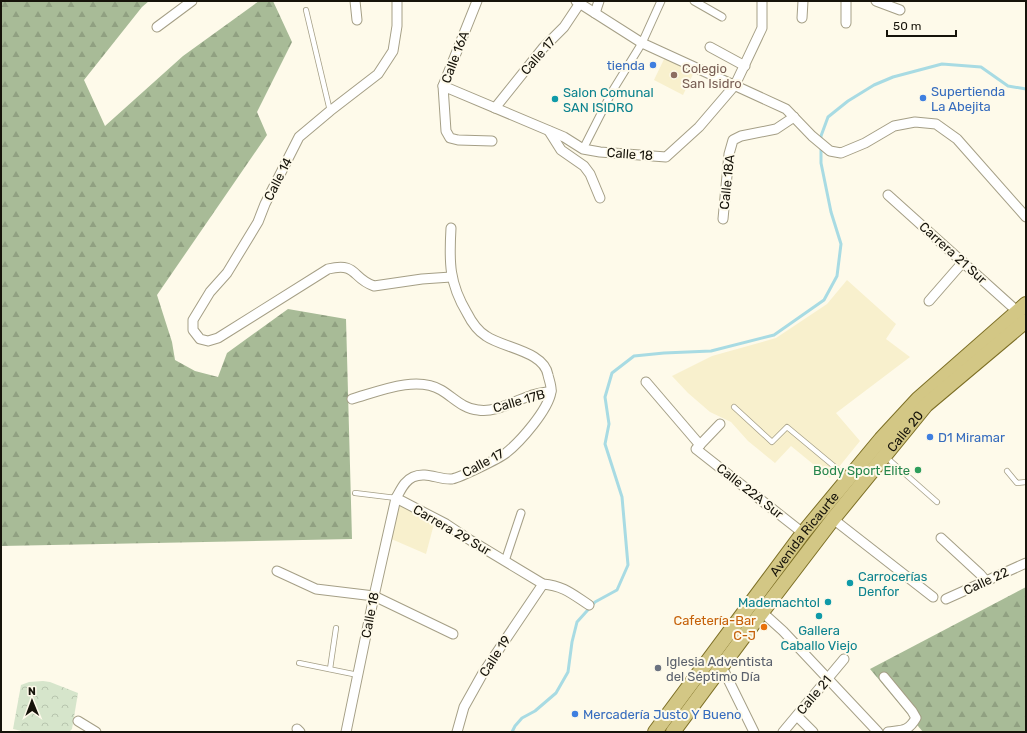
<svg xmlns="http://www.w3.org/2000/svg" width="1027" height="733" viewBox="0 0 1027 733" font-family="Rubik,sans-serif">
	<defs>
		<pattern id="forest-firs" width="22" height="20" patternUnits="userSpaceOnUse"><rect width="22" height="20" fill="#a8bb97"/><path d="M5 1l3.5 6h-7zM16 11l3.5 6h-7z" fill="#90a081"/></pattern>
		<pattern id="park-crowns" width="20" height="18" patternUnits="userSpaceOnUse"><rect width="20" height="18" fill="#d6e5cb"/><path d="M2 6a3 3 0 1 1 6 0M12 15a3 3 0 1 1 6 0" fill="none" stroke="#b7c4ad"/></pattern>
	</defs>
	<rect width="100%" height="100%" fill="#fefaea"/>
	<!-- built -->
	<g fill="#f8f0cd">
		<path d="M 666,55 L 695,70 L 683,95 L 654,80 Z"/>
		<path d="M 847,280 L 896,324 L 886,339 L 910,357 L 836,413 L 860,441 L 830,478 L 791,446 L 775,463 L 748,441 L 731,422 L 710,412 L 688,393 L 672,376 L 712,356 L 776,338 L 827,304 Z"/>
		<path d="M 397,499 L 435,520 L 426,554 L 389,538 Z"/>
	</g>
	<!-- forest -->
	<g fill="url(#forest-firs)">
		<path d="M 1,1 L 149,1 L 142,7 L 84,80 L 105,126 L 183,56 L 259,1 L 273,1 L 292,42 L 257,112 L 267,135 L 157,295 L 172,342 L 175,360 L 195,371 L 218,377 L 227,353 L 288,309 L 346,319 L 352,539 L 1,546 Z"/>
		<path d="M 1026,587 L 1026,732 L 923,732 L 870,669 Z"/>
	</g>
	<!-- park -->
	<path fill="url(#park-crowns)" d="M 43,681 L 50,682 L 78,693 L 72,729 L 69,732 L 26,732 L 13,729 L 21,685 L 29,682 Z"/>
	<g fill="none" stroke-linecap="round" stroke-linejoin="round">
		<!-- stream -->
		<g stroke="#a8dbe3" stroke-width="3">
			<path d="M 821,140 L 821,136 L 828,117 L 848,101 L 874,85 L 893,77 L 942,64 L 981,67 L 1008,86 L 1026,89"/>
			<path d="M 512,732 L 515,726 L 522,718 L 535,711 L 556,693 L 568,672 L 572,642 L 577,622 L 595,602 L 617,590 L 628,565 L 622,497 L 605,444 L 609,424 L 605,397 L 612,373 L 634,356 L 664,353 L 711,351 L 774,335 L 824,300 L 837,276 L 841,244 L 831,212 L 821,163 L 821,145"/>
		</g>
		<defs>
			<g id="service">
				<path d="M 306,10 L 330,111"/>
				<path d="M 734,407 L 772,442 L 787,427 L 847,477"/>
				<path d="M 886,457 L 937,502"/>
				<path d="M 1007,471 L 1017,483 L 1026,482"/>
				<path d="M 355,493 L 396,498"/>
				<path d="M 299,663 L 358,675"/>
				<path d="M 330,669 L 336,628"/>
			</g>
			<g id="pedestrian">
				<path d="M 694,1 L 722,17"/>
				<path d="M 583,149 L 613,90 L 642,43 L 661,1"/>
				<path d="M 505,561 L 521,513"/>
			</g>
			<g id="minor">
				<path d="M 355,1 L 357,20"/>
				<path d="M 397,1 L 397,26 L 393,51 L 378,74 L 330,111 L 299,137 L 265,204 L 258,222 L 227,273 L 210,292 L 193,320 L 193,330 L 200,339 L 208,341 L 218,338 L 328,269 C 358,262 351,278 374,286 L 422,279 L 451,277"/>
				<path d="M 477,1 L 443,86 L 446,131 L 450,138 L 458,140 L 492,141"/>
				<path d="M 576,1 L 642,43 L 786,109 L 812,136 L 830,151 L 841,153 L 865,143 L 894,126 L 915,122 L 936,124 L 957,139 L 1026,217"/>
				<path d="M 846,1 L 846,23"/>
				<path d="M 876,1 L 900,10"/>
				<path d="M 595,13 L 599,1"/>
				<path d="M 802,18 L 803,1"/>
				<path d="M 157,27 L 192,1"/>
				<path d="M 710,47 L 745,66"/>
				<path d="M 443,86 L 564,137 L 583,149 L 600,152 L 666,157 L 699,127 L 735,85 L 762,28 L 762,1"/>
				<path d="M 495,108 L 543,48 L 564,27 L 580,3"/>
				<path d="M 549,131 L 561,150 L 584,166 L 590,174 L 600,198"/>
				<path d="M 888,195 L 1018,312"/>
				<path d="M 723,219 L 729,154 L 733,140 L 741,136 L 776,129 L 794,117"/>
				<path d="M 929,301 L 963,262"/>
				<path d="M 646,382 L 700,445"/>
				<path d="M 352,399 C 377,392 416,375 441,390 C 453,397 463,409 478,410 C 496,413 513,401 530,396 C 537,393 544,393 551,391"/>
				<path d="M 720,424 L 696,449 L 803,533"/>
				<path d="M 396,498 L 446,524 L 470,540 L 543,584 C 564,586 572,594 589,605"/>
				<path d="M 833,519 L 933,597"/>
				<path d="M 941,538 L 980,574 L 986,581"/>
				<path d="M 277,571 L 316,589 L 374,596 L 453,634"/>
				<path d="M 946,599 L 1026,563"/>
				<path d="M 762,612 L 783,631 L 878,732"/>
				<path d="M 722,667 L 754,732"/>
				<path d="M 884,677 L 912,711 L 916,718 C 908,732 902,730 888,732"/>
				<path d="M 797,716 L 813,732"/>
				<path d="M 78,721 L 96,732"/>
				<path d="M 297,729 L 300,732"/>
				<path d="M 346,732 L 374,596 L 396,498 C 401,490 404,481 413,477 C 426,471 439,480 452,479 C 461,477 498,459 506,453 C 521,441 548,410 551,392 C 552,387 549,380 548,375 C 544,351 503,348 486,336 C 478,331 471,321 467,313 C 449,283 449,262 451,228"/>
				<path d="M 457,732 L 464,707 L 483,673 L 543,584"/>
				<path d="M 783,732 L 844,659"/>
			</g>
			<g id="primary">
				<path id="s1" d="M 655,732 L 803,533 L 881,439 L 918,399 L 1026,304"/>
				<path id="s2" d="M 673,732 L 762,612 L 833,519 L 926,405 L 1026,321"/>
			</g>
		</defs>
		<!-- service casing -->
		<use href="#service" stroke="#a59f86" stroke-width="6"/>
		<!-- pedestrian casing -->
		<use href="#pedestrian" stroke="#a59f86" stroke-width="9"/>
		<!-- minor casing -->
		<use href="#minor" stroke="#a59f86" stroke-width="11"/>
		<!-- primary casing -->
		<use href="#primary" stroke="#7d6f25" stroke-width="16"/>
		<!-- service -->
		<use href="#service" stroke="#fff" stroke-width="4.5"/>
		<!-- pedestrian -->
		<use href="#pedestrian" stroke="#fff" stroke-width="7"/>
		<!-- minor -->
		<use href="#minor" stroke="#fff" stroke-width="9"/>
		<!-- primary -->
		<use href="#primary" stroke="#d3c785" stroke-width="14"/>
	</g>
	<!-- markers -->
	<g fill="#3f7fe0" stroke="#fefaea" stroke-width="1.5">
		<circle cx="653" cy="65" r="4"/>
		<circle cx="923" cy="98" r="4"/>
		<circle cx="930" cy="437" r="4"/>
		<circle cx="575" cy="714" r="4"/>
	</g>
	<circle fill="#8d6e63" stroke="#fefaea" stroke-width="1.5" cx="674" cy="75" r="4"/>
	<g fill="#0f9aa8" stroke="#fefaea" stroke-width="1.5">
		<circle cx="555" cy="99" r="4"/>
		<circle cx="850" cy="583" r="4"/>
		<circle cx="828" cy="602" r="4"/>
		<circle cx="819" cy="616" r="4"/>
	</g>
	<circle fill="#2e9e5b" stroke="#fefaea" stroke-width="1.5" cx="918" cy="470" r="4"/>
	<circle fill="#e8710a" stroke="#fefaea" stroke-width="1.5" cx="764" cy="627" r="4"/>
	<circle fill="#6b7280" stroke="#fefaea" stroke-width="1.5" cx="658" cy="668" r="4"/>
	<g text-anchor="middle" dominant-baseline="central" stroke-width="4" stroke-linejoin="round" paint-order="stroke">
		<!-- street labels -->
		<g font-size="13" fill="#16130a" stroke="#fefaea">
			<text transform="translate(538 56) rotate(-49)">Calle 17</text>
			<text transform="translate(455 57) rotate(-69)">Calle 16A</text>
			<text transform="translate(630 154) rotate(4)">Calle 18</text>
			<text transform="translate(278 179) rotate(-63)">Calle 14</text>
			<text transform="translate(727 182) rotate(-84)">Calle 18A</text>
			<text transform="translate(953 253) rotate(42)">Carrera 21 Sur</text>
			<text transform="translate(519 401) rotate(-16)">Calle 17B</text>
			<text stroke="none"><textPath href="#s2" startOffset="380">Calle 20</textPath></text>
			<text transform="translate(483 463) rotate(-28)">Calle 17</text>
			<text transform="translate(750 491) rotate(38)">Calle 22A Sur</text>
			<text transform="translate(452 530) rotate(30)">Carrera 29 Sur</text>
			<text stroke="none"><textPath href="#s1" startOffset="248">Avenida Ricaurte</textPath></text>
			<text transform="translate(986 581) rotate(-25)">Calle 22</text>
			<text transform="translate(370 615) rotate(-79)">Calle 18</text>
			<text transform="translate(495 656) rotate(-57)">Calle 19</text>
			<text transform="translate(814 695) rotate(-50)">Calle 21</text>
		</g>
		<!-- shop labels -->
		<g font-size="13" fill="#366cbe" stroke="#fefaea" text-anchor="start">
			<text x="645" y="65" text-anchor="end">tienda</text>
			<text x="931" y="91">Supertienda<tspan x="931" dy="15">La Abejita</tspan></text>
			<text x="938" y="437">D1 Miramar</text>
			<text x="583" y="714">Mercadería Justo Y Bueno</text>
		</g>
		<!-- education labels -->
		<g font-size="13" fill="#785e54" stroke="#fefaea" text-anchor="start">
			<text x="682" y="68">Colegio<tspan x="682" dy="15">San Isidro</tspan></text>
		</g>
		<!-- culture labels -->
		<g font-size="13" fill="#0d838f" stroke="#fefaea" text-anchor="start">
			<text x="563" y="92">Salon Comunal<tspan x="563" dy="15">SAN ISIDRO</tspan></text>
			<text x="858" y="576">Carrocerías<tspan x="858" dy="15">Denfor</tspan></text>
			<text x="820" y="602" text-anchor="end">Mademachtol</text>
			<text x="819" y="630" text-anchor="middle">Gallera<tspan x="819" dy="15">Caballo Viejo</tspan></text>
		</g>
		<!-- leisure labels -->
		<g font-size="13" fill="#27864d" stroke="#fefaea" text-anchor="end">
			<text x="910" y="470">Body Sport Elite</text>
		</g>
		<!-- food labels -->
		<g font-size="13" fill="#c56008" stroke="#fefaea" text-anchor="end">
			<text x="756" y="620">Cafetería-Bar<tspan x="756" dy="15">C-J</tspan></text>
		</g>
		<!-- worship labels -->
		<g font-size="13" fill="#5b616d" stroke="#fefaea" text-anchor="start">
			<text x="666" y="661">Iglesia Adventista<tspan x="666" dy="15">del Séptimo Día</tspan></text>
		</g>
	</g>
	<!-- border -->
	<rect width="1027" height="733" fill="none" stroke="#16130a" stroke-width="4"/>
	<!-- north arrow -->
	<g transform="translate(32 701) rotate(359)" stroke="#fefaea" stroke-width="3" paint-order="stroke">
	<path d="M0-3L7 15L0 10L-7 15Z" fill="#16130a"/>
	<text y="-6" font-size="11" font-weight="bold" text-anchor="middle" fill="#16130a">N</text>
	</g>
	<!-- scale -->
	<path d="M887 30v6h69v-6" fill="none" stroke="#16130a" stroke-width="2"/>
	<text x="893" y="30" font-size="12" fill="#16130a" stroke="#fefaea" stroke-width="3" paint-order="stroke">50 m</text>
</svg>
